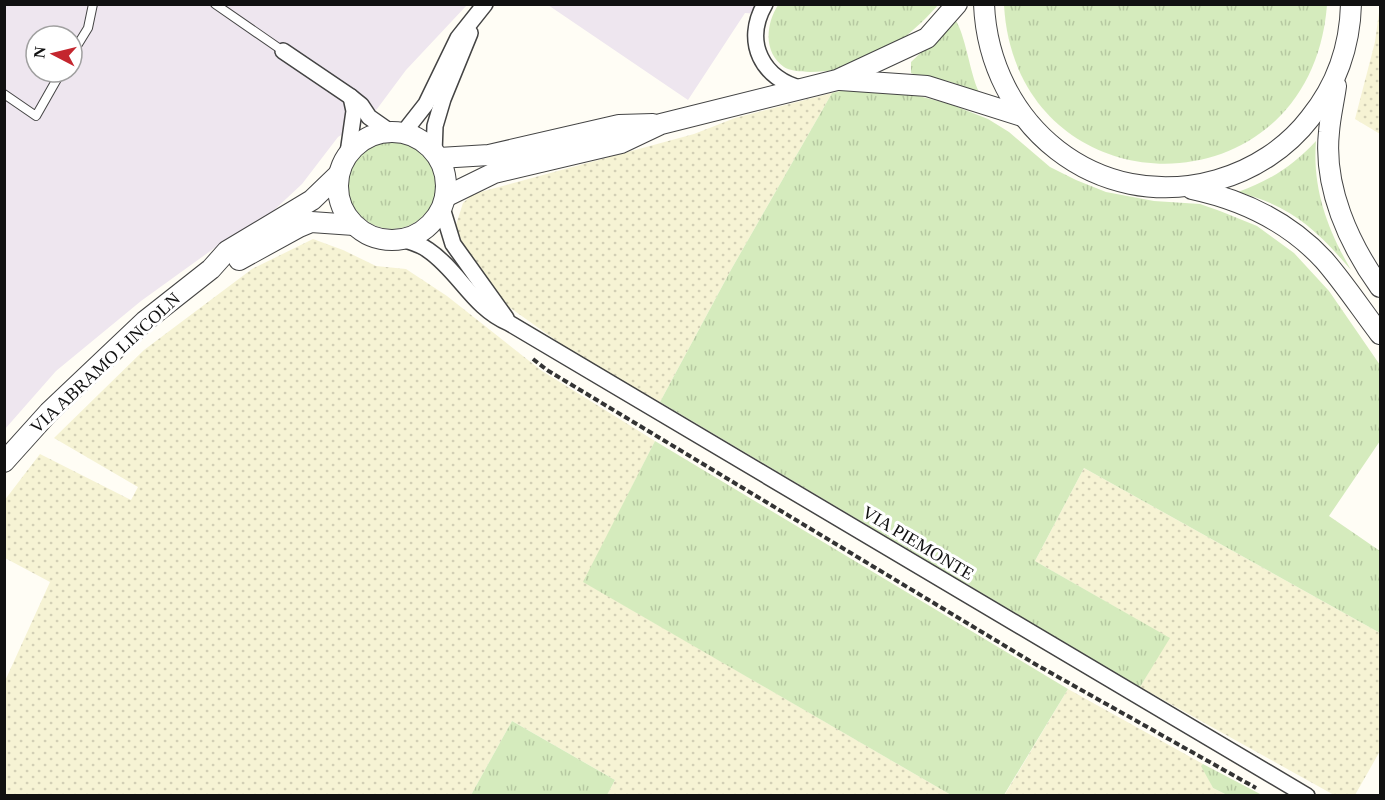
<svg xmlns="http://www.w3.org/2000/svg" width="1385" height="800" viewBox="0 0 1385 800" font-family="Georgia,serif">
	<defs>
		<pattern id="farmland-dots" width="8" height="8" patternUnits="userSpaceOnUse" patternTransform="scale(1.5)"><rect width="8" height="8" fill="#f6f3d4"/><path d="M2 2h.1M6 6h.1" fill="none" stroke="#d2cfb5" stroke-width="1.8" stroke-linecap="round"/></pattern>
		<pattern id="grass-tufts" width="24" height="20" patternUnits="userSpaceOnUse" patternTransform="scale(1.5)"><rect width="24" height="20" fill="#d5ebbd"/><path d="M3 7l-1-3M5 7V3M7 7l1-3M15 17l-1-3M17 17v-4M19 17l1-3" fill="none" stroke="#b6c8a1"/></pattern>
	</defs>
	<rect width="100%" height="100%" fill="#fffdf5"/>
	<!-- industrial -->
	<g fill="#eee6ef" fill-rule="evenodd">
		<path d="M 5,5 L 467,5 L 406,70 L 377,109 L 362,122 L 338,137 L 302,184 L 272,212 L 220,244 L 141,301 L 56,371 L 5,429 ZM 36,36 L 72,36 L 72,72 L 36,72 Z"/>
		<path d="M 548,5 L 765,5 L 759,14 L 745,13 L 688,100 Z"/>
	</g>
	<!-- farmland -->
	<g fill="url(#farmland-dots)">
		<path d="M 1380,5 L 1380,134 L 1355,119 L 1375,42 Z"/>
		<path d="M 832,93 L 732,268 L 660,402 L 578,356 L 498,299 L 462,247 L 455,228 L 463,203 L 473,194 L 694,134 L 735,118 Z"/>
		<path d="M 313,239 L 343,250 L 376,266 L 406,269 L 447,296 L 542,371 L 655,441 L 584,582 L 951,795 L 607,795 L 615,780 L 512,721 L 471,795 L 5,795 L 5,681 L 50,582 L 5,558 L 4,501 L 40,454 L 131,500 L 138,487 L 54,438 L 144,350 L 252,269 Z"/>
		<path d="M 1084,468 L 1380,633 L 1380,751 L 1355,795 L 1334,795 L 1140,687 L 1169,638 L 1035,561 Z"/>
		<path d="M 1068,689 L 1203,764 L 1202,766 L 1213,788 L 1227,795 L 1004,796 Z"/>
	</g>
	<!-- grass -->
	<g fill="url(#grass-tufts)">
		<path d="M 778,5 L 938,5 C 919,27 886,56 857,65 C 842,71 797,76 784,67 C 763,52 766,24 778,5 Z"/>
		<path d="M 1004,5 L 1004,4 L 1327,5 C 1310,219 1016,214 1004,5 Z"/>
		<path d="M 955,20 C 965,32 970,74 979,92 L 948,81 L 918,76 L 911,73 L 911,62 Z"/>
		<path d="M 848,89 L 903,92 L 950,104 L 988,119 L 1009,132 L 1050,167 L 1076,180 L 1106,192 L 1154,201 L 1200,204 L 1220,211 L 1257,226 L 1294,253 L 1329,291 L 1380,365 L 1380,441 L 1329,516 L 1380,551 L 1380,633 L 1084,468 L 1035,561 L 1170,638 L 1140,687 L 660,402 L 732,268 L 832,93 Z"/>
		<path d="M 1316,141 C 1312,189 1328,230 1351,270 C 1316,229 1291,206 1238,192 C 1269,181 1293,166 1316,141 Z"/>
		<circle cx="392" cy="185" r="44"/>
		<path d="M 655,441 L 1068,689 L 1004,795 L 951,795 L 583,582 Z"/>
		<path d="M 512,721 L 615,780 L 607,795 L 471,795 Z"/>
		<path d="M 1203,764 L 1262,795 L 1227,795 L 1213,788 L 1201,766 Z"/>
	</g>
	<g fill="none" stroke-linecap="round" stroke-linejoin="round">
		<defs>
			<g id="service">
				<path d="M 215,4 L 283,51"/>
				<path d="M 72,54 L 88,28 L 93,4"/>
				<path d="M 4,94 L 36,116 L 61,72"/>
			</g>
			<g id="minor">
				<path d="M 765,4 C 743,42 762,79 803,89"/>
				<path d="M 283,51 L 351,97 L 361,105 L 369,117 L 389,131"/>
				<path d="M 404,132 L 426,104 L 458,38 L 485,4"/>
				<path d="M 348,153 L 354,111 L 351,97"/>
				<path d="M 434,153 L 435,126 L 443,99 L 470,33"/>
				<path d="M 442,208 L 453,244 L 506,318"/>
				<path d="M 402,239 C 411,242 420,244 428,250 C 459,271 473,308 509,323 L 1307,796"/>
			</g>
			<g id="tertiary">
				<path d="M 984,4 C 989,125 1097,214 1217,180 C 1253,170 1287,148 1310,118 C 1336,86 1350,46 1351,4"/>
				<path d="M 840,80 L 927,86 L 1022,116"/>
				<path d="M 1336,86 C 1334,101 1330,117 1329,132 C 1323,187 1349,244 1380,287"/>
				<circle cx="392" cy="186" r="54"/>
				<path d="M 439,158 L 489,155 L 619,125 L 653,124"/>
				<path d="M 1192,189 C 1243,200 1288,221 1324,260 C 1344,283 1361,309 1380,334"/>
				<path d="M 445,197 L 494,173 L 621,143 L 661,124 L 837,80 L 927,38 L 957,4"/>
				<path d="M 239,260 L 299,227 L 311,222 L 354,225"/>
				<path d="M 4,462 L 49,412 L 145,321 L 211,269 L 227,251 L 312,200 L 339,174"/>
			</g>
		</defs>
		<!-- service casing -->
		<use href="#service" stroke="#444" stroke-width="10"/>
		<!-- minor casing -->
		<use href="#minor" stroke="#444" stroke-width="18"/>
		<!-- tertiary casing -->
		<use href="#tertiary" stroke="#444" stroke-width="22"/>
		<!-- path -->
		<path stroke="#333" stroke-width="4" stroke-dasharray="6 3" stroke-linecap="butt" d="M 533,359 L 547,370 L 1035,664 L 1256,788"/>
		<!-- service -->
		<use href="#service" stroke="#fff" stroke-width="8"/>
		<!-- minor -->
		<use href="#minor" stroke="#fff" stroke-width="15"/>
		<!-- tertiary -->
		<use href="#tertiary" stroke="#fff" stroke-width="20"/>
	</g>
	<g text-anchor="middle" dominant-baseline="central" stroke-width="6" stroke-linejoin="round" paint-order="stroke">
		<!-- street labels -->
		<g font-size="18" fill="#111" stroke="#fff">
			<text transform="translate(105 363) rotate(-43)">VIA ABRAMO LINCOLN</text>
			<text transform="translate(918 543) rotate(31)">VIA PIEMONTE</text>
		</g>
	</g>
	<!-- border -->
	<rect width="1385" height="800" fill="none" stroke="#111111" stroke-width="12"/>
	<!-- north arrow -->
	<g transform="translate(54 54) rotate(277)"><circle r="28" fill="#ffffff" stroke="#a0a0a0" stroke-width="1.5"/>
	<path d="M0-4.5L10 22L0 15L-10 22Z" fill="#c4262e"/>
	<text y="-9" font-size="16" font-weight="bold" text-anchor="middle" fill="#111111">N</text>
	</g>
</svg>
